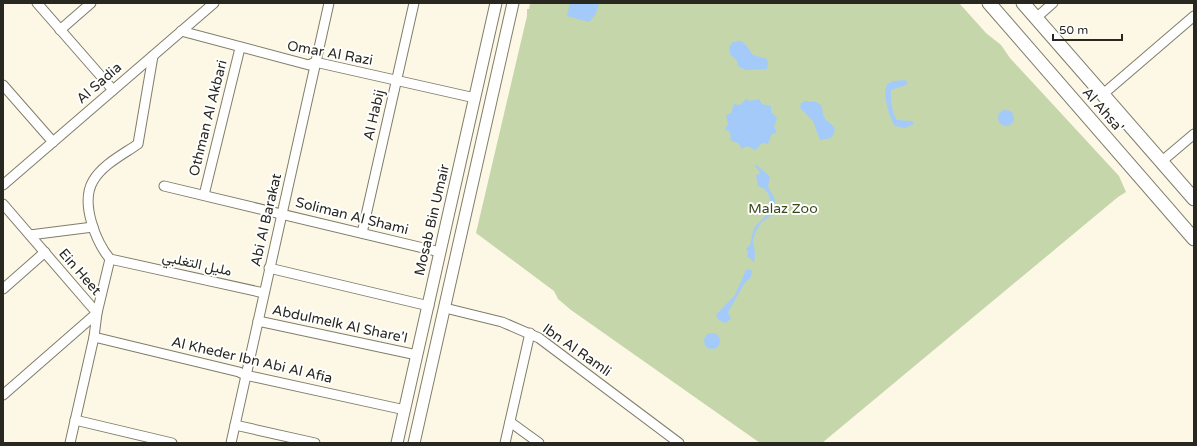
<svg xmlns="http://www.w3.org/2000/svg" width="1197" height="446" viewBox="0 0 1197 446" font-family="'Varela Round',Vazirmatn,sans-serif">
	<rect width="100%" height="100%" fill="#fcf8e5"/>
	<!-- green -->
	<path fill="#c5d6aa" d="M 530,3 L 959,3 L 986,33 L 1001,45 L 1010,58 L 1119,176 L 1126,192 L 1118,197 L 822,443 L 760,443 L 571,310 L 558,299 L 554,291 L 476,233 L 527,16 L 527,9 L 529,9 Z"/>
	<!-- water -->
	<g fill="#a4cafa">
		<path d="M 570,3 L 599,3 L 596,14 L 589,22 L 567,16 Z"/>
		<path d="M 741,41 L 746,45 L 753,55 L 767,59 L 768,62 L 767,69 L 746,70 L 738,66 L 737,61 L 730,54 L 729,47 L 733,42 Z"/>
		<path d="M 905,80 L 908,83 L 906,85 L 891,90 C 890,99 892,113 897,120 L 912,121 L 914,124 L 905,128 L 895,126 C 890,119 880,89 889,83 C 893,80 900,81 905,80 Z"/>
		<path d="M 746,99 L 750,101 L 759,99 L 762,104 L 771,106 L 771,112 L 777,118 L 774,127 L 777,132 L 771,135 L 768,144 L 762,143 L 755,150 L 747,146 L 742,149 L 738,143 L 731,141 L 730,132 L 725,129 L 728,124 L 726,115 L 731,113 L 734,104 L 740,105 Z"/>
		<path d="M 805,101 L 816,102 L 821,105 C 823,109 822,113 824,117 C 828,125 841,125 831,138 L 820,140 L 813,121 L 800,108 L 801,103 Z"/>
		<circle cx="1006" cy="118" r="8"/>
		<path d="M 754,165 L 758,166 L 770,177 L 768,186 L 775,200 L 773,214 L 762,222 L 756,231 L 753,240 L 755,254 L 754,263 L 750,258 L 747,257 L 748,252 L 746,249 L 750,245 L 754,228 L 767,214 L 770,197 L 765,189 L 758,186 L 756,175 L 760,174 L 759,171 Z"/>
		<path d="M 750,269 L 752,271 L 751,277 L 744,284 L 728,312 L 731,319 L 725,323 L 719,320 L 716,315 L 735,295 L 746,270 Z"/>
		<circle cx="712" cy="341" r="8"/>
	</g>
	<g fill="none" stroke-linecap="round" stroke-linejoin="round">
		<defs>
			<g id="minor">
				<path d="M 37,3 L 113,90"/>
				<path d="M 1036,18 L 1053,3"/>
				<path d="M 60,30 L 91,3"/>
				<path d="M 181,31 L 309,65 L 315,62 L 475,98"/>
				<path d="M 153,56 L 138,144 C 122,155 102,165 93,181 C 80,203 96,242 110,259 L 264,293"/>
				<path d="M 3,85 L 53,142"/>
				<path d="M 1102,95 L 1194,16"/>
				<path d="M 1161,162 L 1194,134"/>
				<path d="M 3,185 L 214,3"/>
				<path d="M 164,186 L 440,252"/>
				<path d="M 204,195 L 240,48"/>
				<path d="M 3,204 L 97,313 L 94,337 L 70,443"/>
				<path d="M 362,233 L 414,3"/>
				<path d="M 30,235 L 93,227"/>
				<path d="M 269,268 L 429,306"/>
				<path d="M 3,289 L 45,252"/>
				<path d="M 445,308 L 502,322 L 539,338 L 679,443"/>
				<path d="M 258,321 L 417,355"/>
				<path d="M 94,337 L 239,372 L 245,375 L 405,410"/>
				<path d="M 3,395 L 97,313 L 110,259"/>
				<path d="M 75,420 L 172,443"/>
				<path d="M 510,422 L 539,443"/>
				<path d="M 235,425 L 315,443"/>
				<path d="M 231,443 L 329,3"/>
				<path d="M 505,443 L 530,333"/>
			</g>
			<g id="tertiary">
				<path d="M 397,443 L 496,3"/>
				<path d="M 414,443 L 513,3"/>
			</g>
			<g id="secondary">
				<path d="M 989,3 L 1194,239"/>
				<path d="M 1023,3 L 1194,199"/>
			</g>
		</defs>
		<!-- minor casing -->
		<use href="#minor" stroke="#817d6c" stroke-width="11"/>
		<!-- tertiary casing -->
		<use href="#tertiary" stroke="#817d6c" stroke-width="13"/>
		<!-- secondary casing -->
		<use href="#secondary" stroke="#817d6c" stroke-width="15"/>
		<!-- minor -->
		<use href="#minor" stroke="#fff" stroke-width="9"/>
		<!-- tertiary -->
		<use href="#tertiary" stroke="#fff" stroke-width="11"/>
		<!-- secondary -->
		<use href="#secondary" stroke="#fff" stroke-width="13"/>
	</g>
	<g text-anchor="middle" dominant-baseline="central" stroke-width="4" stroke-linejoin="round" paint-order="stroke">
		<!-- street labels -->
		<g font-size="14" fill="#282720" stroke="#fff">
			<text transform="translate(330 53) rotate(10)">Omar Al Razi</text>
			<text transform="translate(99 83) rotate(-41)">Al Sadia</text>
			<text transform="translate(1103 110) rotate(49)">Al Ahsa'</text>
			<text transform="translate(374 115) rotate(-77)">Al Habij</text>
			<text transform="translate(208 118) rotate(-76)">Othman Al Akbari</text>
			<text transform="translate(352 216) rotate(14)">Soliman Al Shami</text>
			<text transform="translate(266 220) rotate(-77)">Abi Al Barakat</text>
			<text transform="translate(432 220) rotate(-77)">Mosab Bin Umair</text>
			<text transform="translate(197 264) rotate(12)">مليل التغلبي</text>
			<text transform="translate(80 272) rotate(49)">Ein Heet</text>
			<text transform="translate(340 324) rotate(12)">Abdulmelk Al Share'I</text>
			<text transform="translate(577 350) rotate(35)">Ibn Al Ramli</text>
			<text transform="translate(252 360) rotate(13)">Al Kheder Ibn Abi Al Afia</text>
		</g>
		<!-- park labels -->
		<g font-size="14" fill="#384815" stroke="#fff">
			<text x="783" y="208">Malaz Zoo</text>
		</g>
	</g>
	<!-- border -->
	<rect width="1197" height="446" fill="none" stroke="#282720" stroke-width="8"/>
	<!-- scale -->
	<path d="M1053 34v6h69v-6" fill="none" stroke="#282720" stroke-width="2"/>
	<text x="1059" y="34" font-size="12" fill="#282720" stroke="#ffffff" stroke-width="3" paint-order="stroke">50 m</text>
</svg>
